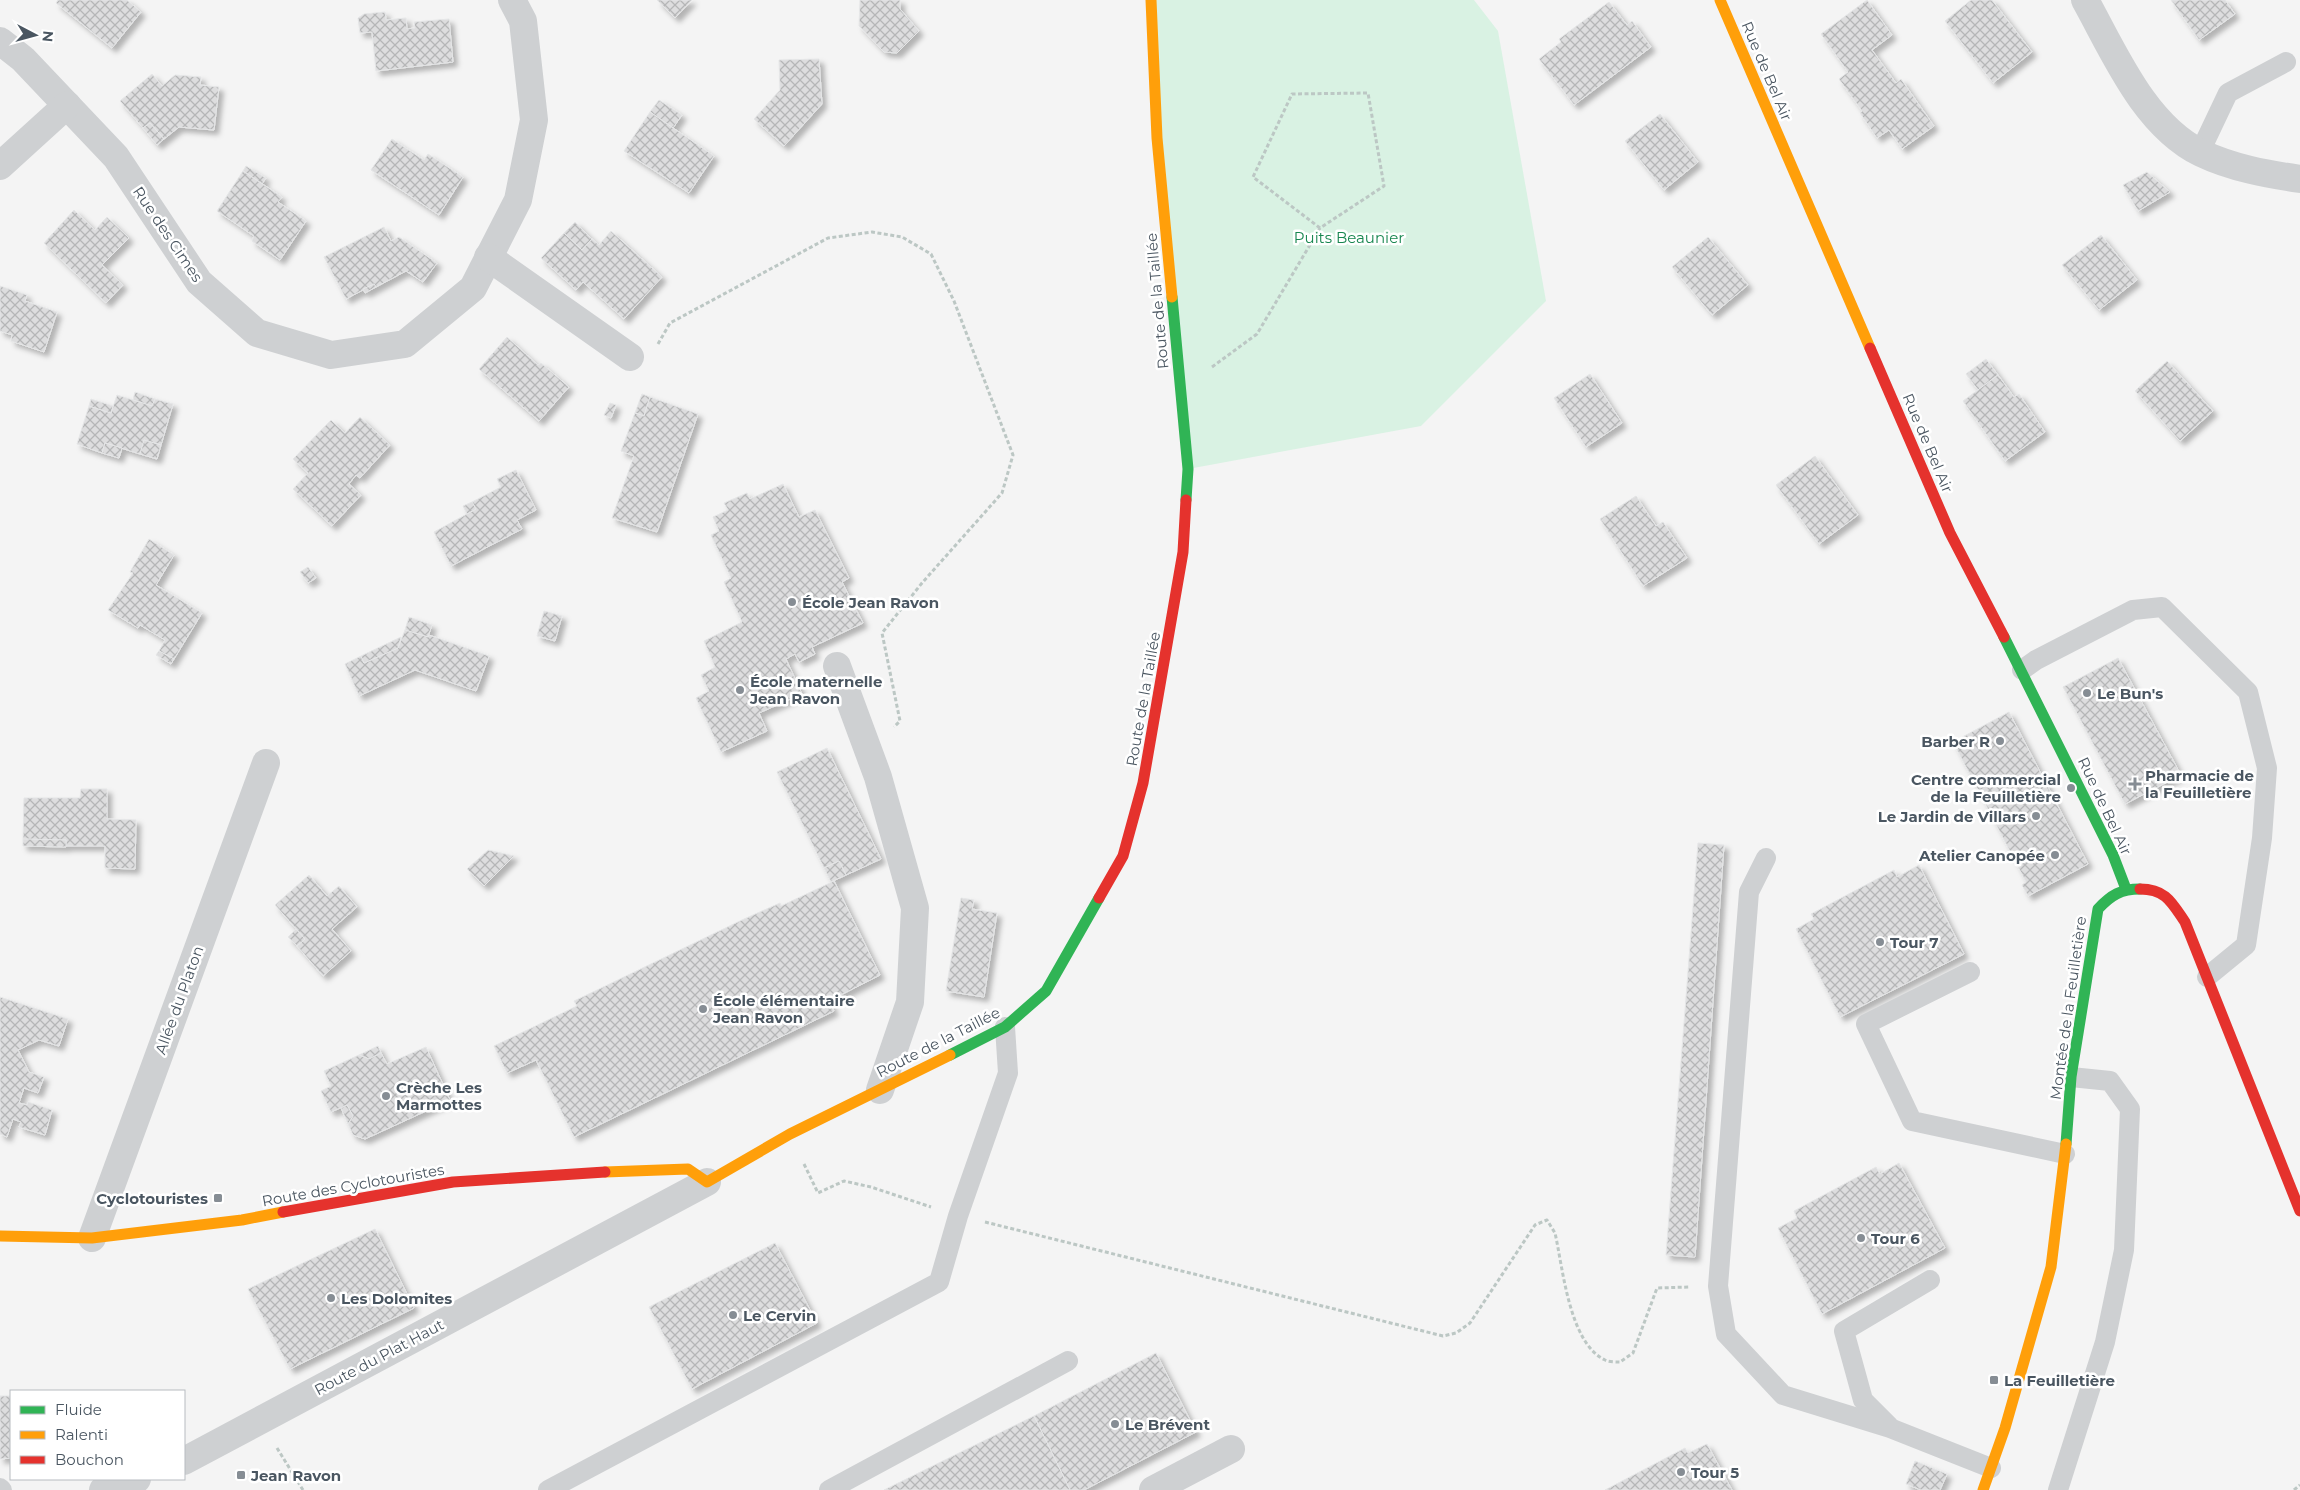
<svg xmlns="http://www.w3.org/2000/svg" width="2300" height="1490" viewBox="0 0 2300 1490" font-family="Montserrat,sans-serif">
	<defs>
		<pattern id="building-cross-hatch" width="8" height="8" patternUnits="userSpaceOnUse" patternTransform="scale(1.25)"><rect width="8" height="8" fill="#ddddde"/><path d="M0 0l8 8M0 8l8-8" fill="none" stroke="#b5b6b7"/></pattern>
		<filter id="shadow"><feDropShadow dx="4.5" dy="4.5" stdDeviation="2.5" flood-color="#0004"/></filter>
	</defs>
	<rect width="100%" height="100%" fill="#f4f4f4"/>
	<!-- park -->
	<path fill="#d9f2e3" d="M 1151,0 L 1474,0 L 1498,31 L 1546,301 L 1421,426 L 1188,469 Z"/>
	<!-- building -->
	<g fill="url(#building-cross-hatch)" stroke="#e5e6e7" filter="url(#shadow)">
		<path d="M 58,0 L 127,0 L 141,12 L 112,48 L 56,3 Z"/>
		<path d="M 657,0 L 692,0 L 675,18 Z"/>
		<path d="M 860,0 L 900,0 L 900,9 L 919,31 L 897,53 L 884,52 L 859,26 Z"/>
		<path d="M 1867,0 L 1892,35 L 1872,50 L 1896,83 L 1901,79 L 1934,126 L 1902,149 L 1889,130 L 1877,138 L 1860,113 L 1862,111 L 1839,79 L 1848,72 L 1821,34 Z"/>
		<path d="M 1971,0 L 1992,0 L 2032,52 L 1993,83 L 1945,21 Z"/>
		<path d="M 2171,0 L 2225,0 L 2235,14 L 2199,40 Z"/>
		<path d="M 1609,2 L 1627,25 L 1632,21 L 1651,47 L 1574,105 L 1539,59 L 1561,42 L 1559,39 Z"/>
		<path d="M 385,12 L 386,20 L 406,18 L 407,29 L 415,28 L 414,22 L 449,19 L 453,62 L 376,71 L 372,32 L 360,33 L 358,18 L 364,14 Z"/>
		<path d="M 819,59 L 822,104 L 784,146 L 754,119 L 780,90 L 779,60 Z"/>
		<path d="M 152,74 L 162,86 L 175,75 L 201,77 L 200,85 L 219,87 L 214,130 L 179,127 L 164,139 L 150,123 L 143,128 L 120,101 Z"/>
		<path d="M 659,100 L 682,115 L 673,128 L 650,112 Z"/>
		<path d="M 650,112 L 714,156 L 689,193 L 624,151 Z"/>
		<path d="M 1660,114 L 1698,162 L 1664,190 L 1625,141 Z"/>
		<path d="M 150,123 L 164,139 L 157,145 L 143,128 Z"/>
		<path d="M 392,139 L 424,160 L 428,154 L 463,177 L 439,215 L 371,170 Z"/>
		<path d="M 246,166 L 266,178 L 262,184 L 243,171 Z"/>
		<path d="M 243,171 L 282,197 L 278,202 L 306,221 L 280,260 L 252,241 L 254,236 L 217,211 Z"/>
		<path d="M 2147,172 L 2170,192 L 2138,211 L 2123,185 Z"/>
		<path d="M 74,210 L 95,230 L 107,217 L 129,238 L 102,265 L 123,285 L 106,303 L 44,243 Z"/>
		<path d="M 575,222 L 592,239 L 582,250 L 564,233 Z"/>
		<path d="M 384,227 L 391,241 L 399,237 L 437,263 L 423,282 L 406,271 L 376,287 L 374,284 L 346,299 L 324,257 Z"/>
		<path d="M 611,231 L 662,277 L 624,319 L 583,282 L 576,290 L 541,258 L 564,233 L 582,250 L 592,239 L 599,245 Z"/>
		<path d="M 2101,235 L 2137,280 L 2099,310 L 2062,265 Z"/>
		<path d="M 1708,237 L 1748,285 L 1712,315 L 1672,267 Z"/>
		<path d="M 374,284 L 376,287 L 365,293 L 363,289 Z"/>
		<path d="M 0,286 L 27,295 L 25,301 L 57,312 L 44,352 L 11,341 L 12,335 L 0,331 Z"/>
		<path d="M 507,337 L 538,365 L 541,363 L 569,387 L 539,421 L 479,369 Z"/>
		<path d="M 1986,359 L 1998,375 L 1978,390 L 1966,374 Z"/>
		<path d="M 2167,361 L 2213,411 L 2180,441 L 2135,391 Z"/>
		<path d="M 1590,374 L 1622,423 L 1586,447 L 1554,398 Z"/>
		<path d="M 1998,375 L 2014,397 L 2019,394 L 2045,432 L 2005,461 L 1963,401 Z"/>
		<path d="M 135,392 L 155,399 L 152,406 L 133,400 Z"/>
		<path d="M 642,394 L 650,397 L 644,416 L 635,413 Z"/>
		<path d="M 117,395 L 152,406 L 155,399 L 173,404 L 161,445 L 144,440 L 140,454 L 105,443 L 102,453 L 77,444 L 89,406 L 111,413 Z"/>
		<path d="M 650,397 L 698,414 L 657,532 L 612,518 L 634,456 L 621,451 L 635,413 L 644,416 Z"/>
		<path d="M 91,399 L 113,406 L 111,413 L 89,406 Z"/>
		<path d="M 610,403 L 616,405 L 611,418 L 604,415 Z"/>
		<path d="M 360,417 L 390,445 L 360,478 L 356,475 L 349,484 L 361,495 L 332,526 L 293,489 L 308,473 L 293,459 L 331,420 L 345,433 Z"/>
		<path d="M 144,440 L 161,445 L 157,459 L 140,454 Z"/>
		<path d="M 105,443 L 122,448 L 119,458 L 102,453 Z"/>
		<path d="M 1815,456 L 1858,515 L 1819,544 L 1776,485 Z"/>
		<path d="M 516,470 L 536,510 L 517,520 L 522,529 L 451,566 L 434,532 L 476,509 L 472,502 L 501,487 L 497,479 Z"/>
		<path d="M 783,484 L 799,517 L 815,510 L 849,578 L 842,582 L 863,623 L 812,647 L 815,654 L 799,662 L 795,654 L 786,659 L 802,694 L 759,713 L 767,731 L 721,752 L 696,698 L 709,691 L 701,675 L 715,667 L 704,641 L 742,622 L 724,582 L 731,578 L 711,535 L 719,531 L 713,517 L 728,510 L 724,503 L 747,493 L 750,499 Z"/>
		<path d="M 1636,496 L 1656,526 L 1663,522 L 1687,558 L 1643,586 L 1600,519 Z"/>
		<path d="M 472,502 L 476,509 L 467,514 L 463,506 Z"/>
		<path d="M 149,539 L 174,555 L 156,585 L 202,613 L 174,659 L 159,651 L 165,640 L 140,625 L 138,628 L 108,610 L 133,573 L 130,572 Z"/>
		<path d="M 308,567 L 316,578 L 308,583 L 300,572 Z"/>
		<path d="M 544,611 L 562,616 L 555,641 L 537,636 Z"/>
		<path d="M 409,617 L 432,625 L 428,637 L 405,630 Z"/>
		<path d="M 405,630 L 428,637 L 429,635 L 489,656 L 476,691 L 415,670 L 359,696 L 345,664 L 361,656 L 364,663 L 398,648 Z"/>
		<path d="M 401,637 L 398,648 L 364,663 L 361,656 Z"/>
		<path d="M 159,651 L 174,659 L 171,664 L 156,655 Z"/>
		<path d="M 2118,658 L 2181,775 L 2125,804 L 2063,687 Z"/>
		<path d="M 2009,712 L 2088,864 L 2028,896 L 2022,885 L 2026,882 L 1953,742 Z"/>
		<path d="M 827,748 L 881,859 L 846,875 L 839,861 L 824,868 L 777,772 Z"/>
		<path d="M 81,789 L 107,789 L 107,819 L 136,820 L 135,869 L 105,868 L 105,846 L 66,846 L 66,840 L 23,839 L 24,798 L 80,798 Z"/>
		<path d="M 23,839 L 66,840 L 66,847 L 23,846 Z"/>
		<path d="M 1698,843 L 1724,845 L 1695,1257 L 1666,1255 Z"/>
		<path d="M 488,850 L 514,856 L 484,886 L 467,869 Z"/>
		<path d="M 839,861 L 846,875 L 831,882 L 824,868 Z"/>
		<path d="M 1919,865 L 1964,954 L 1840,1017 L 1796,929 L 1814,919 L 1811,914 L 1894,870 L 1897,877 Z"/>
		<path d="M 309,875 L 327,896 L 339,886 L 357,907 L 332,929 L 351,951 L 323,976 L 297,946 L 305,939 L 275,905 Z"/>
		<path d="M 834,881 L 880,975 L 829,1001 L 834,1011 L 574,1137 L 536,1060 L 507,1073 L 494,1046 L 577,1006 L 574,1001 L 595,991 L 744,919 L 780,903 L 781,906 Z"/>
		<path d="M 961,898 L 974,900 L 972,909 L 997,913 L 984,997 L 946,991 Z"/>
		<path d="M 296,929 L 305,939 L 297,946 L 288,937 Z"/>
		<path d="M 0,997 L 68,1019 L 59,1046 L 39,1040 L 18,1050 L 29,1072 L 44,1077 L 38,1093 L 24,1088 L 19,1103 L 27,1105 L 28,1102 L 52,1110 L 45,1135 L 19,1127 L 21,1122 L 13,1119 L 7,1137 L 0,1134 Z"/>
		<path d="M 378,1046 L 381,1053 L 369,1059 L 359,1055 Z"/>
		<path d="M 426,1047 L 450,1100 L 365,1139 L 353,1135 L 348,1124 L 353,1116 L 347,1105 L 331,1112 L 321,1091 L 331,1086 L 324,1071 L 359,1055 L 369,1059 L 381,1053 L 387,1064 Z"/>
		<path d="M 347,1105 L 353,1116 L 348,1124 L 341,1108 Z"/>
		<path d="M 1899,1163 L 1945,1248 L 1822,1314 L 1778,1228 L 1797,1218 L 1794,1211 L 1876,1167 L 1880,1174 Z"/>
		<path d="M 375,1229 L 414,1308 L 290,1369 L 248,1289 Z"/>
		<path d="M 775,1243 L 817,1323 L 692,1389 L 649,1307 Z"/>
		<path d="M 1156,1353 L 1196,1432 L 1084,1490 L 1070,1490 L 1034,1416 Z"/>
		<path d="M 0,1396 L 11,1396 L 11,1458 L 0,1459 Z"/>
		<path d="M 1034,1416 L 1070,1490 L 884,1490 Z"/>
		<path d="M 1707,1444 L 1732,1490 L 1605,1490 L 1685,1448 L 1688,1453 Z"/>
		<path d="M 1915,1461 L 1947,1474 L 1940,1490 L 1921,1490 L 1906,1484 Z"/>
	</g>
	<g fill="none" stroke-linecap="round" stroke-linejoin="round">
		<!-- path -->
		<g stroke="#bcc7c4" stroke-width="3" stroke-dasharray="4 2.5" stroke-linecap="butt">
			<path d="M 658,344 L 670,323 L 828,238 L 872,232 L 902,237 L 931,254 L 954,301 L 1013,455 L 1002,493 L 922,583 L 882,633 L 900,721 L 894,727"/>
			<path d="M 1212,367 L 1257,334 L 1320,228 L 1384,186 L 1368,93 L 1292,94 L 1253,177 L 1320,228"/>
			<path d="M 804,1164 L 818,1193 L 844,1181 L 871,1187 L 931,1207"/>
			<path d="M 985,1222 L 1443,1336 L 1456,1333 L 1470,1323 L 1535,1225 L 1547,1220 L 1555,1233 C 1563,1268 1569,1343 1605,1360 C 1609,1362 1616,1362 1620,1362 L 1633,1353 L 1657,1288 L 1690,1287"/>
			<path d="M 277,1448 L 303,1490"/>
			<path d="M 2294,1490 L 2300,1485"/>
		</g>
		<!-- lane -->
		<g stroke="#ced0d2" stroke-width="20">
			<path d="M 2200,152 L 2228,93 L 2286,62"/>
			<path d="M 2022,670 L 2036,660 L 2133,610 L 2162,607 L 2248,692 L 2267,768 L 2262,838 L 2246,945 L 2207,977"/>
			<path d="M 1766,858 L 1749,892 L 1718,1286 L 1726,1334 L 1783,1395 L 1890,1428 L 1991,1468"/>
			<path d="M 1970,972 L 1866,1024 L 1912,1121 L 2065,1154"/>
			<path d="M 1889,1426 L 1863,1400 L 1844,1331 L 1930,1280"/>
			<path d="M 0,1488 L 2,1490"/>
			<path d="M 548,1490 L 939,1282 L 958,1216 L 1008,1073 L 1005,1027"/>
			<path d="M 829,1490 L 1068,1361"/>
			<path d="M 2058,1490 L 2105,1342 L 2124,1250 L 2130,1109 L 2110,1081 L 2071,1077"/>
		</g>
		<!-- street -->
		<g stroke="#ced0d2" stroke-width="28">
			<path d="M 2085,0 C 2114,52 2144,125 2201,153 C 2232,168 2267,174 2300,179"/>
			<path d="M 0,41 L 23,59 L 116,157 L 199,282 L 257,333 L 331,355 L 405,344 L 473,288 L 518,200 L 534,120 L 523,21 L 512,0"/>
			<path d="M 0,166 L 67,105"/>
			<path d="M 488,257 L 630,357"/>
			<path d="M 837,666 L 878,777 L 915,908 L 910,1002 L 880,1090"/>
			<path d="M 92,1238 L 266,763"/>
			<path d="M 184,1461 L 707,1182"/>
			<path d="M 103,1490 L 137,1479"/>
			<path d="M 1153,1490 L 1231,1449"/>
		</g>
		<!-- fast -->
		<g stroke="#30b455" stroke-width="11">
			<path d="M 1172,297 L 1188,469 L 1186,500"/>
			<path d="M 2004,637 L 2113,855 L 2126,889"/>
			<path d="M 950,1055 L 1005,1027 L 1046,991 L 1099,898"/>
			<path d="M 2066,1144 L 2071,1077 L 2098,909 C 2111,895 2121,889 2140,889"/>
		</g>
		<!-- slow -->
		<g stroke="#ff9f0a" stroke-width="11">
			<path d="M 1151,0 L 1157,138 L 1172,297"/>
			<path d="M 1720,0 L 1870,348"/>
			<path d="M 605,1172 L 688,1169 L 707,1182 L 790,1134 L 950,1055"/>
			<path d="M 0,1236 L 92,1238 L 242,1220 L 283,1212"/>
			<path d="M 1983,1490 L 2005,1428 L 2051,1267 L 2066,1144"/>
		</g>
		<!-- jam -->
		<g stroke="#e5322d" stroke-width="11">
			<path d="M 1870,348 L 1950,533 L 2004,637"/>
			<path d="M 2140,889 C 2166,889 2172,903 2185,922 L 2300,1211"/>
			<path d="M 1099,898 L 1123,856 L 1143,783 L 1183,552 L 1186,500"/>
			<path d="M 283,1212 L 453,1182 L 605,1172"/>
		</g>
	</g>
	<!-- markers -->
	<g fill="#868d94" stroke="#fff" stroke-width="2">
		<circle cx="792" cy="602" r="5"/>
		<circle cx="740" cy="690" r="5"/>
		<circle cx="2087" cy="693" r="5"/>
		<circle cx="2000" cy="741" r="5"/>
		<path d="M2132.5 776.5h5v5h5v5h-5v5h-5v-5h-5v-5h5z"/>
		<circle cx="2071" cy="788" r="5"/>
		<circle cx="2036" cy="816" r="5"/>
		<circle cx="2055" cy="855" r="5"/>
		<circle cx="1880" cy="942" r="5"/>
		<circle cx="703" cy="1009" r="5"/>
		<circle cx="386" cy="1096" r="5"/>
		<rect x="213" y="1193" width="10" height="10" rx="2.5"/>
		<circle cx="1861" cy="1238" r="5"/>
		<circle cx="331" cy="1298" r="5"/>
		<circle cx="733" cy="1315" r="5"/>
		<rect x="1989" y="1375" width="10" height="10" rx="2.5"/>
		<circle cx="1115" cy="1424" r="5"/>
		<circle cx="1681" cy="1472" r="5"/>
		<rect x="236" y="1470" width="10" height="10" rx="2.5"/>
	</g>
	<g text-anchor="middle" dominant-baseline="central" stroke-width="5" stroke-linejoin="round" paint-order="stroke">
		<!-- street labels -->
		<g font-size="15" fill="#4a5661" stroke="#fff">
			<text transform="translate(1767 71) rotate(67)">Rue de Bel Air</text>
			<text transform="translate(168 234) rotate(56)">Rue des Cimes</text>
			<text transform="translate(1157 301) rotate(-95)">Route de la Taillée</text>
			<text transform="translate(1928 443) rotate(67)">Rue de Bel Air</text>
			<text transform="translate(1143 699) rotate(-80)">Route de la Taillée</text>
			<text transform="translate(2105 806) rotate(65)">Rue de Bel Air</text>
			<text transform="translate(179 1000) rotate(-70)">Allée du Platon</text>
			<text transform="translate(2068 1008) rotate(-82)">Montée de la Feuilletière</text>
			<text transform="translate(938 1042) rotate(-27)">Route de la Taillée</text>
			<text transform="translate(353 1185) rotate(-10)">Route des Cyclotouristes</text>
			<text transform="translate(379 1357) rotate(-28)">Route du Plat Haut</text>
		</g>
		<!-- park labels -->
		<g font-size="15" fill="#17864f" stroke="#fff">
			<text x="1349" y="237">Puits Beaunier</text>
		</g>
		<!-- poi labels -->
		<g font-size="15" font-weight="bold" fill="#4a5661" stroke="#fff" text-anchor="start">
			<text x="802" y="602">École Jean Ravon</text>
			<text x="750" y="681">École maternelle<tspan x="750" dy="17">Jean Ravon</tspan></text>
			<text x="2097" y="693">Le Bun's</text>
			<text x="1990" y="741" text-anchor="end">Barber R</text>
			<text x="2145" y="775">Pharmacie de<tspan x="2145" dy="17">la Feuilletière</tspan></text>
			<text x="2061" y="779" text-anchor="end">Centre commercial<tspan x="2061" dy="17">de la Feuilletière</tspan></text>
			<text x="2026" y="816" text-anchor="end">Le Jardin de Villars</text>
			<text x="2045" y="855" text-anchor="end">Atelier Canopée</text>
			<text x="1890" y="942">Tour 7</text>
			<text x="713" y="1000">École élémentaire<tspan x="713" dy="17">Jean Ravon</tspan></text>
			<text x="396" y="1087">Crèche Les<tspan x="396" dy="17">Marmottes</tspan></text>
			<text x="208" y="1198" text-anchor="end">Cyclotouristes</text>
			<text x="1871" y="1238">Tour 6</text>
			<text x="341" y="1298">Les Dolomites</text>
			<text x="743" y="1315">Le Cervin</text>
			<text x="2004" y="1380">La Feuilletière</text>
			<text x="1125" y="1424">Le Brévent</text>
			<text x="1691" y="1472">Tour 5</text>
			<text x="251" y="1475">Jean Ravon</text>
		</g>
	</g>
	<!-- legend -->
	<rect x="10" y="1390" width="175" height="90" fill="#ffffff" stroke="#b7bbc0"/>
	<rect x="20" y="1406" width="25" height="8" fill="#30b455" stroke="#b7bbc0"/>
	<text x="55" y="1415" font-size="15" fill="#4a5661">Fluide</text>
	<rect x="20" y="1431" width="25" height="8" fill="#ff9f0a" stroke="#b7bbc0"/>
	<text x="55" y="1440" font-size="15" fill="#4a5661">Ralenti</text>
	<rect x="20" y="1456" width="25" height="8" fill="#e5322d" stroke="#b7bbc0"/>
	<text x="55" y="1465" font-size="15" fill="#4a5661">Bouchon</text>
	<!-- north arrow -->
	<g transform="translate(35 35) rotate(96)" stroke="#ffffff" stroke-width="4" paint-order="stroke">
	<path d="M0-4L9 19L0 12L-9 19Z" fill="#4a5661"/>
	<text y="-8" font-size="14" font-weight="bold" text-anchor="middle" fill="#4a5661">N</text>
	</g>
</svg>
